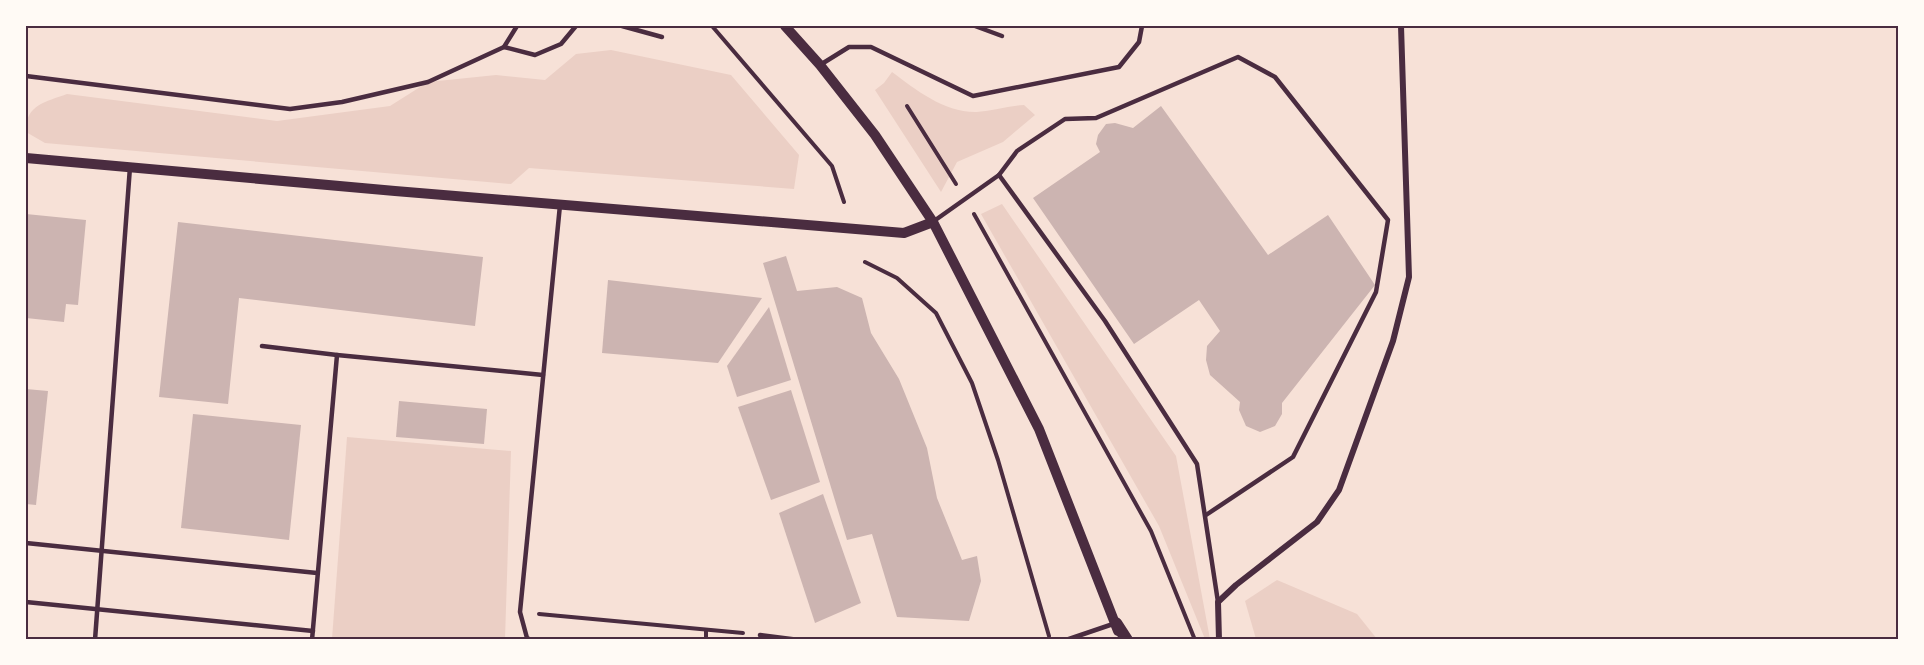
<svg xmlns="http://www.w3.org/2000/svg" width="1924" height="665" viewBox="0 0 1924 665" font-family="'DM Sans',sans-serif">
	<rect width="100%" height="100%" fill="#f7e1d7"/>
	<!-- green -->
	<g fill="#ebcfc5">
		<path d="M 611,50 L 731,75 L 799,155 L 794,189 L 529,168 L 511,184 L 45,143 L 26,132 C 25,105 45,102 67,94 L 277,121 L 390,106 L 428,82 L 496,75 L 545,80 L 576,54 Z"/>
		<path d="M 892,72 C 916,90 945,113 977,112 C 993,111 1008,106 1024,105 L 1035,115 L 1003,142 L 957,162 L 941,192 L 875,90 L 884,83 Z"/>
		<path d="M 1002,204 L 1176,456 L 1210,639 L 1205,639 L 1159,526 L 981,214 Z"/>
		<path d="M 347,437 L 511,451 L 505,639 L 332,639 Z"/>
		<path d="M 1277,580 L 1357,614 L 1377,639 L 1256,639 L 1245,601 Z"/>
	</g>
	<!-- building -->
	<g fill="#ccb4b1">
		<path d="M 1161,106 L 1268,255 L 1328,215 L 1375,285 L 1282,403 L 1282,414 L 1275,426 L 1260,432 L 1246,426 L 1239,410 L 1240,402 L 1210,375 L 1206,360 L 1207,346 L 1220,331 L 1199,300 L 1134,344 L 1033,198 L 1100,152 L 1096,144 L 1098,135 L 1106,124 L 1115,123 L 1133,128 Z"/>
		<path d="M 26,214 L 86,220 L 78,305 L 66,304 L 64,322 L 26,318 Z"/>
		<path d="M 178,222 L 483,257 L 475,326 L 239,298 L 228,404 L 159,397 Z"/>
		<path d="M 786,256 L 797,291 L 837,287 L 862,298 L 871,333 L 899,379 L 927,448 L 937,498 L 962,560 L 977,556 L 981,581 L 969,621 L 897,617 L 872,534 L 847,540 L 763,263 Z"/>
		<path d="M 608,280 L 762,298 L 718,363 L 602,353 Z"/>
		<path d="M 769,307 L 791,380 L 737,397 L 727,366 Z"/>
		<path d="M 26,389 L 48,391 L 36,505 L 26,504 Z"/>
		<path d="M 791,390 L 820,482 L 771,500 L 738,407 Z"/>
		<path d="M 399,401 L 487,409 L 484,444 L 396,437 Z"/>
		<path d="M 193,414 L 301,425 L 289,540 L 181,528 Z"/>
		<path d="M 823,494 L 861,603 L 815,623 L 779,513 Z"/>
	</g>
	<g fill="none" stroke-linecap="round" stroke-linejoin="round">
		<!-- path -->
		<g stroke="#4a2c40" stroke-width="4">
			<path d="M 712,26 L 832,166 L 844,202"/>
			<path d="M 907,106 L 956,184"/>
			<path d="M 974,214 L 1151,531 L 1195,640"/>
			<path d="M 865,262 L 897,278 L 936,313 L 972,383 L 998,460 L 1049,636"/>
			<path d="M 539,614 L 743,633"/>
			<path d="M 706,640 L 706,630"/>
		</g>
		<!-- service -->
		<g stroke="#4a2c40" stroke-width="4.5">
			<path d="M 622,26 L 662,37"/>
			<path d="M 975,26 L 1002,36"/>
			<path d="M 504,47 L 535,55 L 561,44 L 576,26"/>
			<path d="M 820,65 L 849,47 L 871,47 L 973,96 L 1119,67 L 1139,42 L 1142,26"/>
			<path d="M 26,76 L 290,109 L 342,102 L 428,82 L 504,47 L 517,26"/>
			<path d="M 999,175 L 1105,321 L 1197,464 L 1218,602"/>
			<path d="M 934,221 L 999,175 L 1017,151 L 1065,119 L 1096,118 L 1238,57 L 1275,77 L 1388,220 L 1376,292 L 1293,457 L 1206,515"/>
			<path d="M 262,346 L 337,355 L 312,640"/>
			<path d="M 337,355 L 543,375"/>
			<path d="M 26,543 L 317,573"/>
			<path d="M 26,602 L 313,631"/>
			<path d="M 760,635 L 799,640"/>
			<path d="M 95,640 L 130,167"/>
			<path d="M 531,640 L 527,638 L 520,612 L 560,205"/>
			<path d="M 1066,640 L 1116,623"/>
		</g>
		<!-- minor -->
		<path stroke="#4a2c40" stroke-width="6" d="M 1219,640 L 1218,602 L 1236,585 L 1317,522 L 1339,490 L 1393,341 L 1409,277 L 1401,26"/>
		<!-- tertiary -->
		<g stroke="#4a2c40" stroke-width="10">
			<path d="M 785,26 L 820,65 L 875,135 L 933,222 L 1039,429 L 1118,631"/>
			<path d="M 26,158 L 395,191 L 904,233 L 933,222"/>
		</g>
		<!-- secondary -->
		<path stroke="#4a2c40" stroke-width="12" d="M 1116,623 L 1127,640"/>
	</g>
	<!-- border -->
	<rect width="1924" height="665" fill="none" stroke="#fffaf5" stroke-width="54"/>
	<rect x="27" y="27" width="1870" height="611" fill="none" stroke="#4a2c40" stroke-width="2"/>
</svg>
